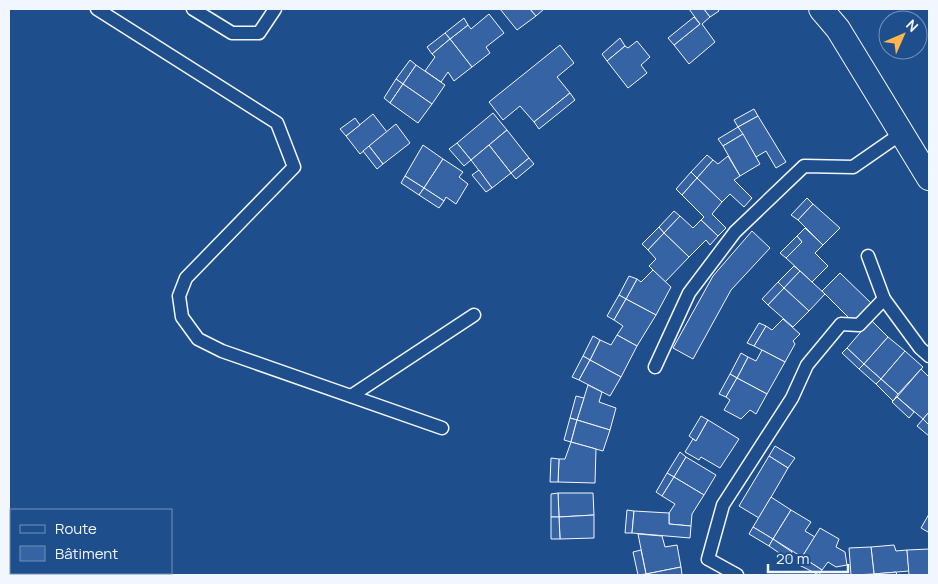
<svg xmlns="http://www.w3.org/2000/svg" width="938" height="584" viewBox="0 0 938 584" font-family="Manrope,sans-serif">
	<rect width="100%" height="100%" fill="#1f4e8c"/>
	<!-- building -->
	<g fill="#3563a3" stroke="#f2f6ff">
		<path d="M 500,9 L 530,9 L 536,16 L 517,30 Z"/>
		<path d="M 530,9 L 544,9 L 536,16 Z"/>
		<path d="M 689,9 L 704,9 L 710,17 L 702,24 L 715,42 L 689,64 L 674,45 L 700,24 Z"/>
		<path d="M 704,9 L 718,9 L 719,11 L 710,17 Z"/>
		<path d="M 489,14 L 504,33 L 486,47 L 490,53 L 472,67 L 450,39 L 468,25 L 471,29 Z"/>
		<path d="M 694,17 L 700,24 L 674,45 L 668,38 Z"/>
		<path d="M 464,18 L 468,25 L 450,39 L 445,33 Z"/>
		<path d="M 445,33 L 450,39 L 432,54 L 427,47 Z"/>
		<path d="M 620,38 L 625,46 L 607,61 L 602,54 Z"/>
		<path d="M 450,39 L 472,67 L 454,81 L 448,72 L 441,82 L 425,71 L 435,57 L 432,54 Z"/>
		<path d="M 637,41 L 650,57 L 641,65 L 647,73 L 628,88 L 607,61 L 625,46 L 628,48 Z"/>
		<path d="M 560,45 L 574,63 L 557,77 L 570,93 L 534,122 L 520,106 L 503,120 L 489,102 Z"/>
		<path d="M 410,60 L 416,65 L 403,84 L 396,79 Z"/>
		<path d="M 416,65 L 445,85 L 432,104 L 403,84 Z"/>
		<path d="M 396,79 L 403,84 L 390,103 L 384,98 Z"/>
		<path d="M 403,84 L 432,104 L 418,123 L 390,103 Z"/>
		<path d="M 570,93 L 575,100 L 539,129 L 534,122 Z"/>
		<path d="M 754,109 L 758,116 L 738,127 L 734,120 Z"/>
		<path d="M 493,113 L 507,130 L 471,160 L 457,143 Z"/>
		<path d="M 373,114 L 387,132 L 360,154 L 346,136 Z"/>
		<path d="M 758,116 L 786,162 L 776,168 L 766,151 L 756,157 L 738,127 Z"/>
		<path d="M 355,118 L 360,125 L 346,136 L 340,129 Z"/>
		<path d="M 396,124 L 410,143 L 383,164 L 369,146 Z"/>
		<path d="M 738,127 L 743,134 L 723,146 L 718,139 Z"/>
		<path d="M 507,130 L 529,158 L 511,173 L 489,145 Z"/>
		<path d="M 743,134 L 760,164 L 740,176 L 723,146 Z"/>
		<path d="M 457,143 L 471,160 L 464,166 L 449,149 Z"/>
		<path d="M 423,145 L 443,159 L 424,188 L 405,176 Z"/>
		<path d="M 489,145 L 511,173 L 492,188 L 471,160 Z"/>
		<path d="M 369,146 L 383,164 L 377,169 L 363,151 Z"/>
		<path d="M 707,155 L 713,160 L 697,178 L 691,172 Z"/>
		<path d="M 728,156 L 740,176 L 734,180 L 752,198 L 744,207 L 730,194 L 722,202 L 697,178 L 713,160 L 718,164 Z"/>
		<path d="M 529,158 L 534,164 L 516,179 L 511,173 Z"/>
		<path d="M 443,159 L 463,172 L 459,177 L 468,184 L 456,204 L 446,197 L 444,201 L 424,188 Z"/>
		<path d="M 479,170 L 492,188 L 486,192 L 472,175 Z"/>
		<path d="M 691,172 L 697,178 L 682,195 L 676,189 Z"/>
		<path d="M 405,176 L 424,188 L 419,195 L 401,183 Z"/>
		<path d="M 697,178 L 722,202 L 712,214 L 726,228 L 718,236 L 701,220 L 704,217 L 682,195 Z"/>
		<path d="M 424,188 L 444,201 L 439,208 L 419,195 Z"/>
		<path d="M 807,198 L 813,204 L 798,220 L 791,215 Z"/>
		<path d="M 813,204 L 840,228 L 823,245 L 798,220 Z"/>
		<path d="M 674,211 L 680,216 L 664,233 L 659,227 Z"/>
		<path d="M 680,216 L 693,228 L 701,220 L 718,236 L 710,245 L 706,240 L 689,257 L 664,233 Z"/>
		<path d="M 659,227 L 664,233 L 648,250 L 642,244 Z"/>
		<path d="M 805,228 L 823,245 L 815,253 L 828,266 L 812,282 L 786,258 L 802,242 L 797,236 Z"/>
		<path d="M 752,231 L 770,248 L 731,290 L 693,359 L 673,348 L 713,276 Z"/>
		<path d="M 664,233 L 689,257 L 665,282 L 649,266 L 656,259 L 648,250 Z"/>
		<path d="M 797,236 L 802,242 L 786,258 L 780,253 Z"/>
		<path d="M 794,266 L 800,271 L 784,288 L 778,282 Z"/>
		<path d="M 653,270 L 671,287 L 656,315 L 626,299 L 637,279 L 641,282 Z"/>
		<path d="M 800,271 L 825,294 L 809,311 L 784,288 Z"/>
		<path d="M 840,273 L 872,304 L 853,322 L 822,291 Z"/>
		<path d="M 629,276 L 637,279 L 626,299 L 619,295 Z"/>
		<path d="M 778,282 L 784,288 L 768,305 L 762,299 Z"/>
		<path d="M 784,288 L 809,311 L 793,327 L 768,305 Z"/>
		<path d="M 619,295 L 626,299 L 614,320 L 607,316 Z"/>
		<path d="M 626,299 L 656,315 L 637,346 L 617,335 L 623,326 L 614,320 Z"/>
		<path d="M 783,319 L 800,334 L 793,341 L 795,344 L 785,362 L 754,346 L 766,326 L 772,330 Z"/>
		<path d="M 871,320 L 888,337 L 864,364 L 847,348 Z"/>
		<path d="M 759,323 L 766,326 L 754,346 L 747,343 Z"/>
		<path d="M 617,335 L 637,346 L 621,377 L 590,360 L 600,340 L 611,345 Z"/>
		<path d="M 593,336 L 600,340 L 590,360 L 583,356 Z"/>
		<path d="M 888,337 L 905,351 L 881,379 L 864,364 Z"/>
		<path d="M 847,348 L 864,364 L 859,369 L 842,353 Z"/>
		<path d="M 762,350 L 785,362 L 767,394 L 737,378 L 748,357 L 756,361 Z"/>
		<path d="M 905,351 L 923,367 L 898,394 L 881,379 Z"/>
		<path d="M 741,353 L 748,357 L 737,378 L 730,374 Z"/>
		<path d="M 583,356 L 590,360 L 579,380 L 572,377 Z"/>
		<path d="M 590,360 L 621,377 L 610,396 L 579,380 Z"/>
		<path d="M 864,364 L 881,379 L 876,384 L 859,369 Z"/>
		<path d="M 921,369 L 929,377 L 929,412 L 923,419 L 897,397 Z"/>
		<path d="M 730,374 L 737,378 L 726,397 L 719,394 Z"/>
		<path d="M 737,378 L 767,394 L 756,414 L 750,410 L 741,419 L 724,410 L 730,400 L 726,397 Z"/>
		<path d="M 881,379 L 898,394 L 893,401 L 876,384 Z"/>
		<path d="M 588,385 L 602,392 L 599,402 L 616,408 L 610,430 L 577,420 Z"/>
		<path d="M 576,396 L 584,398 L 577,420 L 570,418 Z"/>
		<path d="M 897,397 L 914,412 L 909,418 L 892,402 Z"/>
		<path d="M 929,412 L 929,425 L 923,419 Z"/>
		<path d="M 701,416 L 708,420 L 696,441 L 689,436 Z"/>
		<path d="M 570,418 L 577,420 L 571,442 L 564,440 Z"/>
		<path d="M 923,419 L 929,425 L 929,436 L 917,426 Z"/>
		<path d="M 577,420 L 610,430 L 603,451 L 571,442 Z"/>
		<path d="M 708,420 L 739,439 L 720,468 L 701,457 L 699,460 L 685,452 L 693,439 L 696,441 Z"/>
		<path d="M 571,442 L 596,449 L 595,483 L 558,482 L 559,459 L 565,459 Z"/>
		<path d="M 775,446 L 795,458 L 788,468 L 769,456 Z"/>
		<path d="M 680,452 L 686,457 L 674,477 L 667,473 Z"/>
		<path d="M 769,456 L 788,468 L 759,518 L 739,506 Z"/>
		<path d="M 686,457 L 716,475 L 704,495 L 674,477 Z"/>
		<path d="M 551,458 L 559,459 L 558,482 L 550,482 Z"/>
		<path d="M 667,473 L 674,477 L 662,496 L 656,492 Z"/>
		<path d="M 674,477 L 704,495 L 692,514 L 691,526 L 669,524 L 669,513 L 675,504 L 662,496 Z"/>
		<path d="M 558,493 L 593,493 L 594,515 L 559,517 Z"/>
		<path d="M 558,493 L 559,517 L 551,517 L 551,494 Z"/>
		<path d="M 771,497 L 791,510 L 773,539 L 753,527 Z"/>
		<path d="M 627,510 L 634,511 L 632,533 L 625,533 Z"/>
		<path d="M 791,510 L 811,522 L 805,531 L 815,537 L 802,557 L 773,539 Z"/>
		<path d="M 634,511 L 669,513 L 669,524 L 691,526 L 690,538 L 632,533 Z"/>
		<path d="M 929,514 L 929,529 L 928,532 L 921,528 Z"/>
		<path d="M 594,515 L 594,538 L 560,539 L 559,517 Z"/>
		<path d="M 551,517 L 559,517 L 560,539 L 551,539 Z"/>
		<path d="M 753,527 L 773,539 L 769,546 L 749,534 Z"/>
		<path d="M 820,528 L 839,539 L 836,547 L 845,552 L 847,565 L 836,567 L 828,562 L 822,570 L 802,557 Z"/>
		<path d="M 638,534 L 662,536 L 665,547 L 677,545 L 681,567 L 646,574 Z"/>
		<path d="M 773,539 L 792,552 L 788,559 L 769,546 Z"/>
		<path d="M 894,545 L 896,551 L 907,550 L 909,571 L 874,574 L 871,547 Z"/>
		<path d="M 871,547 L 874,574 L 851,575 L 849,548 Z"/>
		<path d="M 929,549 L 929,575 L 909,575 L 907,550 Z"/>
		<path d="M 641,550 L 646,574 L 638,575 L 633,552 Z"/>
		<path d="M 802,557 L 822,570 L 819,575 L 797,564 Z"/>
		<path d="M 681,567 L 682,575 L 646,575 L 646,574 Z"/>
		<path d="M 896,572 L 897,575 L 874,575 L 874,574 Z"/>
	</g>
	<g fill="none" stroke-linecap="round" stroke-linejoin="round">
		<defs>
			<g id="lane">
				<path d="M 97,9 L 277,123 L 294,167 L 186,278 L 179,296 L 182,317 L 198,339 L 222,351 L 442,428"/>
				<path d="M 193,9 L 232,33 L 259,33 L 275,9"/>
				<path d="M 868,256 L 884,299"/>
				<path d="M 655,367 L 689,293 L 735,232 L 804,166 L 853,167 L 902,133"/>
				<path d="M 351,396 L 474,315"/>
				<path d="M 737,575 L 708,559 L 723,505 L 792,398 L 807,365 L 841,324 L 859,325 L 884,299 L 920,348 L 929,356"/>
			</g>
			<path id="street" d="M 821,9 L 838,29 L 929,178"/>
		</defs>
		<!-- lane casing -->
		<use href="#lane" stroke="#f2f6ff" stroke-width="15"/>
		<!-- street casing -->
		<use href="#street" stroke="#f2f6ff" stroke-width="26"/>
		<!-- lane -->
		<use href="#lane" stroke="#1f4e8c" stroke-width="12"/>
		<!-- street -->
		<use href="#street" stroke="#1f4e8c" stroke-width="24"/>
	</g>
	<!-- border -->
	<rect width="938" height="584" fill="none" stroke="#f2f6ff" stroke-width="20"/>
	<!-- legend -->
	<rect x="10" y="509" width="162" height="65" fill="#1f4e8c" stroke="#7391ba"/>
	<rect x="20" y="525" width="25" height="8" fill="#1f4e8c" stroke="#7391ba"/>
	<text x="55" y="534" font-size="15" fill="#f2f6ff">Route</text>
	<rect x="20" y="546" width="25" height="15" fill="#3563a3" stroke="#7391ba"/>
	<text x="55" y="559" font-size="15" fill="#f2f6ff">Bâtiment</text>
	<!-- north arrow -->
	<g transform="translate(903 35) rotate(45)"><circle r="24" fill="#1f4e8c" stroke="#7391ba"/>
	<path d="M0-4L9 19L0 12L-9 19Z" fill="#ffb74d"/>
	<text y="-8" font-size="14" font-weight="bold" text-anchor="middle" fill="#f2f6ff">N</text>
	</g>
	<!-- scale -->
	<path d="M768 564v8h80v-8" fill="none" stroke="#f2f6ff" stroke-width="2.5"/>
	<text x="776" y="564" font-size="15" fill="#f2f6ff" stroke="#1f4e8c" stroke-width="4" paint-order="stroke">20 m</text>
</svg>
